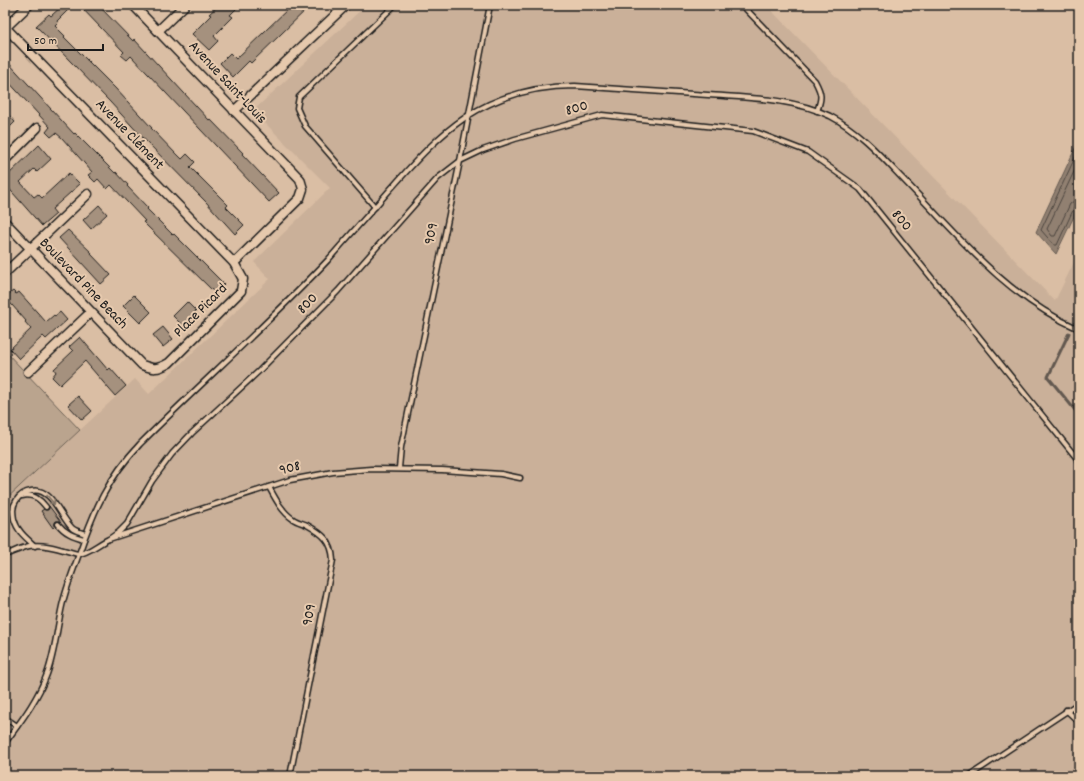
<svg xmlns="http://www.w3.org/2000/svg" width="1084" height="781" viewBox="0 0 1084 781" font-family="Dekko,sans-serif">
	<rect width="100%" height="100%" fill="#dabea4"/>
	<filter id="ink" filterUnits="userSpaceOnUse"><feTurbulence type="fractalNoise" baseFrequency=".025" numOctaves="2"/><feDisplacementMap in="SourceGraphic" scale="8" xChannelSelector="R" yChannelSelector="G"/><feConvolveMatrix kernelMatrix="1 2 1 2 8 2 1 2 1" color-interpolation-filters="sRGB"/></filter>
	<g filter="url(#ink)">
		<!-- built -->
		<path fill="#cab099" d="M 366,5 L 766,5 L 1055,301 L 1079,252 L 1079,776 L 5,776 L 5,500 L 135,379 L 149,394 L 270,279 L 254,262 L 330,188 L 253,111 Z"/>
		<!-- green -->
		<path fill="#baa48e" stroke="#6b6055" d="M 5,351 L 80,430 L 5,500 Z"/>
		<!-- water -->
		<path fill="#918071" stroke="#62584f" d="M 1079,140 L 1079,206 L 1056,254 L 1036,232 Z"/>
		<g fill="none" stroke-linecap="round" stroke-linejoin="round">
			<!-- shore -->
			<g stroke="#4b443e" stroke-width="1">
				<path d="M 1079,149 L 1041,230 L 1054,245 L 1057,245 L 1074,208 L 1079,206"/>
				<path d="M 1079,161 L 1047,229 L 1052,236 L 1055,236 L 1070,204 L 1074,201 L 1079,201"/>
			</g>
			<!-- stream -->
			<g stroke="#62584f" stroke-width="3">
				<path d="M 1076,317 L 1079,310"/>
				<path d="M 1069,333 L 1048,377 L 1079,415"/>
			</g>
		</g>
		<!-- building -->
		<g fill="#a5917e" stroke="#1c1c1c">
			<path d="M 63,5 L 73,5 L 57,21 L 58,23 L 55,26 L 65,36 L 64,37 L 115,88 L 152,128 L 151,128 L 177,155 L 177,154 L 182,159 L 187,154 L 195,162 L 190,167 L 228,205 L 226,207 L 244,225 L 235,234 L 206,202 L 142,137 L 110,102 L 36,26 L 49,14 L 51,16 Z"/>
			<path d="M 79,5 L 98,5 L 133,41 L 134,39 L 209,120 L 210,119 L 243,153 L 242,154 L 279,193 L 269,202 L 131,56 L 127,60 L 121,55 L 124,52 Z"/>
			<path d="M 219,5 L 240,5 L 230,15 L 233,17 L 214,36 L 218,41 L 209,50 L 192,34 L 211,15 L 209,14 Z"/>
			<path d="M 292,5 L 311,5 L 251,63 L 249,61 L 233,77 L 220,63 L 230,53 L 236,59 Z"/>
			<path d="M 5,59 L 74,134 L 75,133 L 115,173 L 116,172 L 128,185 L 127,186 L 148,208 L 147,209 L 173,235 L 174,234 L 224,284 L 215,293 L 143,222 L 145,221 L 111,185 L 107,189 L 98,179 L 95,182 L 88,175 L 92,172 L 62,138 L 56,133 L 51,137 L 46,132 L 50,127 L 5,78 Z"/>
			<path d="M 5,111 L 15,122 L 5,132 Z"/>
			<path d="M 39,145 L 51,159 L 37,172 L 34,169 L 20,182 L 34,197 L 38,194 L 42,198 L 69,173 L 80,184 L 52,209 L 56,214 L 42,226 L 5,184 L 5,178 Z"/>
			<path d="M 99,205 L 107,214 L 91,229 L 83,220 Z"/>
			<path d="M 68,230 L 92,253 L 91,254 L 111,275 L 101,284 L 59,238 Z"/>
			<path d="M 13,291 L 16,294 L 19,292 L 46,322 L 54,315 L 55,316 L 60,312 L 67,320 L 46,339 L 43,336 L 19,359 L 10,349 L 31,329 L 25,322 L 26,321 L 5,297 Z"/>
			<path d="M 134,295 L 151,312 L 140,323 L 123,306 Z"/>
			<path d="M 187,302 L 196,311 L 182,325 L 173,316 Z"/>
			<path d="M 163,327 L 173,339 L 163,347 L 153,335 Z"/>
			<path d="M 80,337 L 108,370 L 110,368 L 126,386 L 115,396 L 85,361 L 60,385 L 52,377 L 56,372 L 54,369 L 73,351 L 69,347 Z"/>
			<path d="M 78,396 L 92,411 L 82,420 L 68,405 Z"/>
			<path d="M 49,506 L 61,522 L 56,521 L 55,523 L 55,526 L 53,528 L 41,511 L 44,509 L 48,510 Z"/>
		</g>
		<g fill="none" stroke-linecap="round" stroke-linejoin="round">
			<defs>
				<g id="service">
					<path d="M 742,5 L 815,81 C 822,94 822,98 817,111"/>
					<path d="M 375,207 L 305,126 L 297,108 L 299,97 L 395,5"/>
					<path d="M 399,468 L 401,447 L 460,161 L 490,5"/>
					<path d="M 269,487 C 275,498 282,512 293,519 C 297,522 303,523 307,525 C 323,534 332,541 333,560 L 290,776"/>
					<path d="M 22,496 C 33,493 40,499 46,507"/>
					<path d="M 58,524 C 65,533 73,536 84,539"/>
					<path d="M 109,539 L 119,532 L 127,524 L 152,481 L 172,454 L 192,433 L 259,371 L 338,291 L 438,178 L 460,161 L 483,150 L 515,139 L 602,115 L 753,131 L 808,152 L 860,189 L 1079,461"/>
					<path d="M 35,546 C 26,538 17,531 14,519 C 13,513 12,507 16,501 C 19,496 25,492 31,491 C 51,486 60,516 72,528 C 75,531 81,532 85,534"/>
					<path d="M 5,555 C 13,552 21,548 29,546 C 45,543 63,550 78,554 C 88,554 99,543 109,539 L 290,480 L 333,472 L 371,469 L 442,470 L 501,474 L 520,478"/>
					<path d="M 1066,710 L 1079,722"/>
					<path d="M 5,718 L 17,726"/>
					<path d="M 5,743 C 21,721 38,699 47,674 C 55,652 57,628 62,606 C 66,588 73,571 79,554 C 94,510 108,478 140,444 C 202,382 268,324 328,260 C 348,237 368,215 388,192 C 413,164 435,138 466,117 C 500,95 535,86 575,86 C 620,89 664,92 708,95 C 748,98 793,98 830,116 C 859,131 881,156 903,179 C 956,234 1007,298 1079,329"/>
					<path d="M 969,776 L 1079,703"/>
				</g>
				<g id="minor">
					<path d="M 133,5 L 300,179 L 303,189 L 300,198 L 234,263"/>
					<path d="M 5,27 L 234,263 L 243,279 L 241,291 L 169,363 C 157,370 153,369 142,365 L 5,222"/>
					<path d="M 5,28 L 29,5"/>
					<path d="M 158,31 L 185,5"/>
					<path d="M 234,111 L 346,5"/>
					<path d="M 5,160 L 37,128"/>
					<path d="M 5,273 L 88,194"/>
					<path d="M 28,372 L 91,312"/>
				</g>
			</defs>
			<!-- service casing -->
			<use href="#service" stroke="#1c1c1c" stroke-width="7"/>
			<!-- minor casing -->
			<use href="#minor" stroke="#1c1c1c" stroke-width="11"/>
			<!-- service -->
			<use href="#service" stroke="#e6c9ad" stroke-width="4"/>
			<!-- minor -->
			<use href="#minor" stroke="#e6c9ad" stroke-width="8"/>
		</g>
		<!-- one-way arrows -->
		<defs><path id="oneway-shaft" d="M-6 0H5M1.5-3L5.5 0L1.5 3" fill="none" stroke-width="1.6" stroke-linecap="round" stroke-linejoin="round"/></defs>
		<use stroke="#817264" href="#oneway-shaft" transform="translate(51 500) rotate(50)"/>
	</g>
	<g text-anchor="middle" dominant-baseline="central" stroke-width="4" stroke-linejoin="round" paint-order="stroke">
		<!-- street labels -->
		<g font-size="15" fill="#1c1c1c" stroke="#e6c9ad">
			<text transform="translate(227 83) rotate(47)">Avenue Saint-Louis</text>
			<text transform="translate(577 109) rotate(-16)">800</text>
			<text transform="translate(129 135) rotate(46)">Avenue Clément</text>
			<text transform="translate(901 221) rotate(50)">800</text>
			<text transform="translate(432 234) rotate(-78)">909</text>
			<text transform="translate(83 284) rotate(46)">Boulevard Pine Beach</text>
			<text transform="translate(308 304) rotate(-46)">800</text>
			<text transform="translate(201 311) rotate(-45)">Place Picard</text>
			<text transform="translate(290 469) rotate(-15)">908</text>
			<text transform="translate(310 615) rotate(-79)">909</text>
		</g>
	</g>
	<!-- margin -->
	<rect width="1084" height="781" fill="none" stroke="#e6c9ad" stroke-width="20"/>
	<rect x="10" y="10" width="1064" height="761" fill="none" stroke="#1c1c1c" stroke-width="1.5" filter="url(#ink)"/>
	<!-- scale -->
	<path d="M28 44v6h75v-6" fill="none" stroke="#1c1c1c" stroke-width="2"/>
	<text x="34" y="44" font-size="12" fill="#1c1c1c" stroke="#e6c9ad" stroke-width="3" paint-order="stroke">50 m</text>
</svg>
